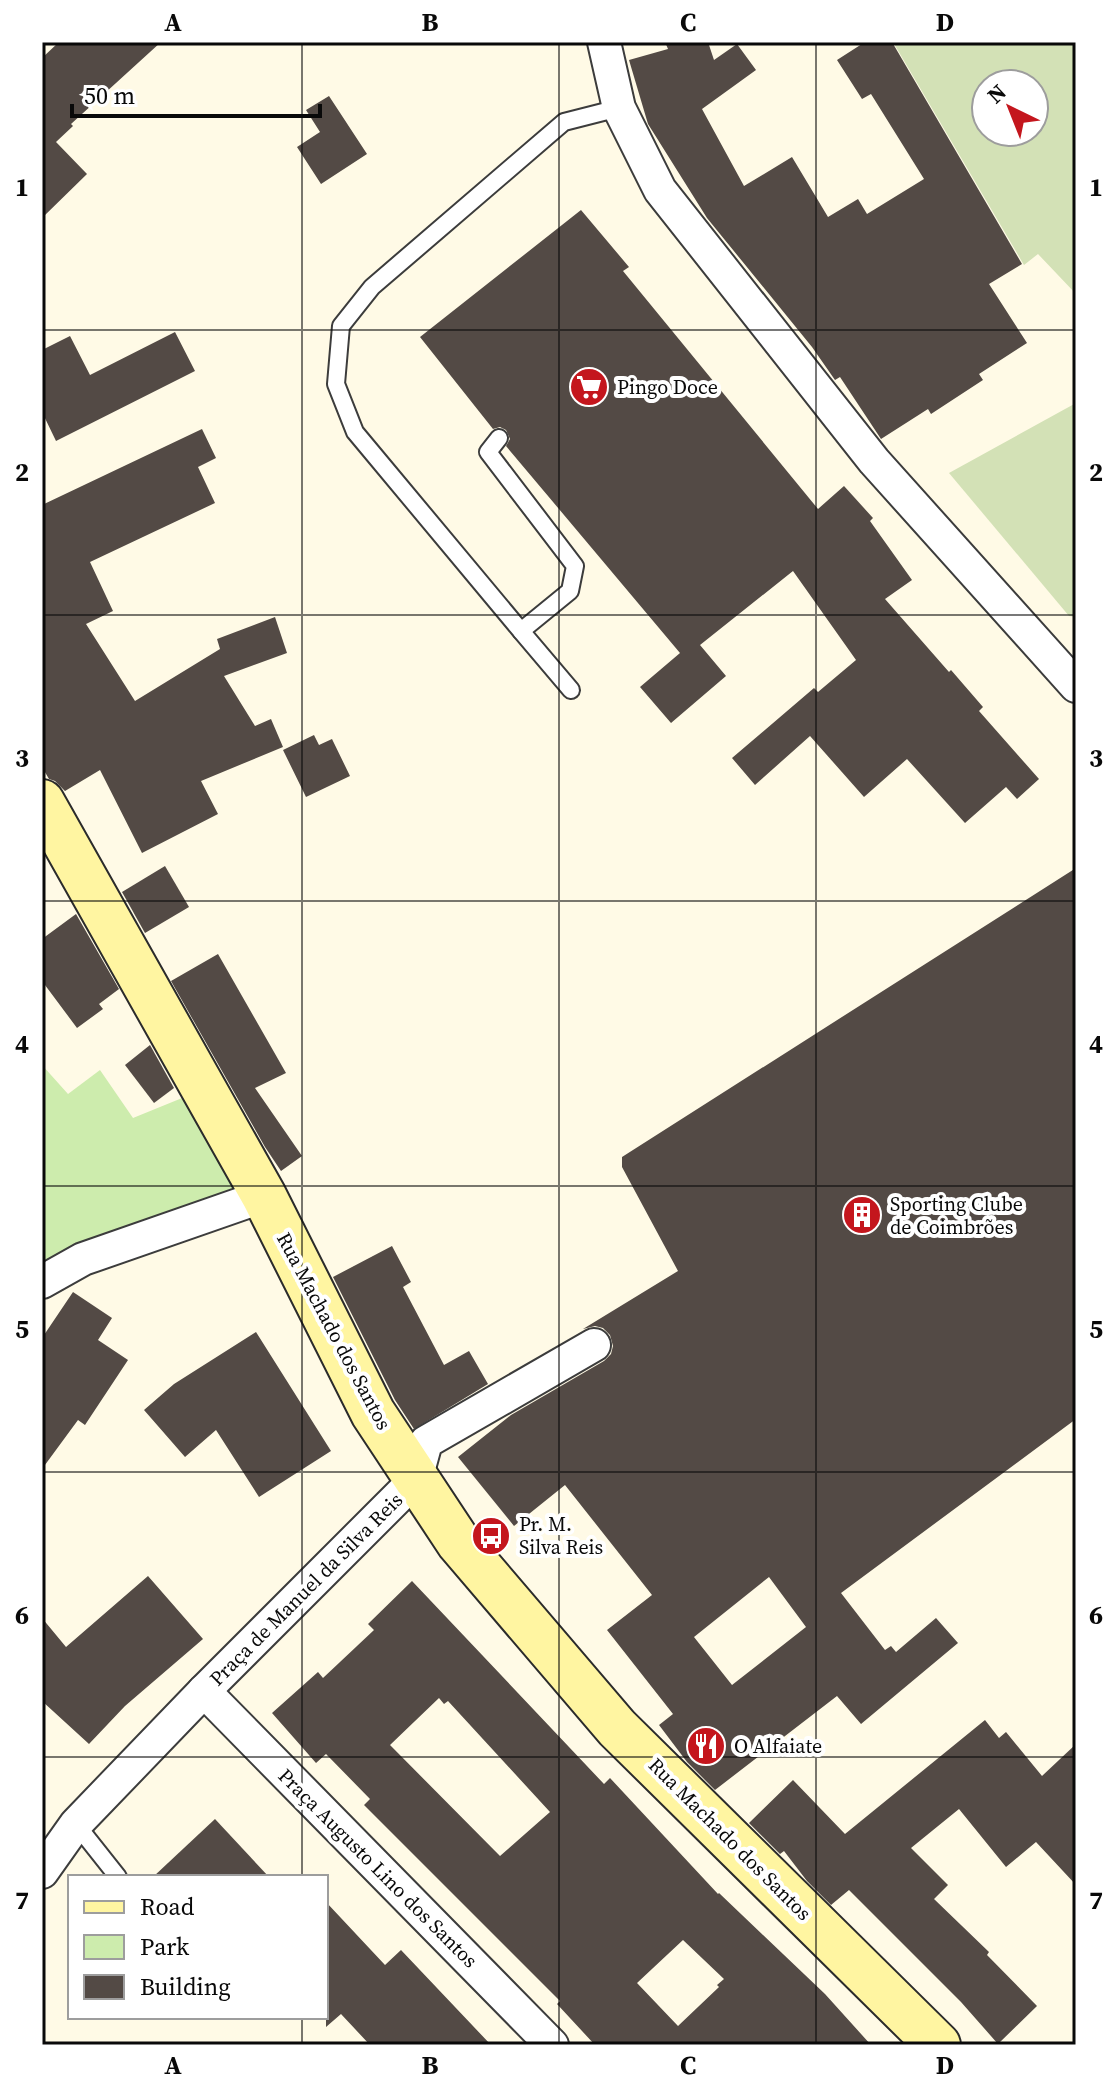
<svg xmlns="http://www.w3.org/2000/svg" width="1118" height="2087" viewBox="0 0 1118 2087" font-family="'Source Serif 4',serif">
	<rect width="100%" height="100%" fill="#fffae6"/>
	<!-- green -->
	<path fill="#cdecad" d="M 42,1065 L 68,1094 L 100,1070 L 133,1118 L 187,1096 L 240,1191 L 42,1265 Z"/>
	<!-- cemetery -->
	<g fill="#d3e1b6" fill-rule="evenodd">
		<path d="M 893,42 L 1076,42 L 1076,294 L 1038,254 L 1024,265 ZM 986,84 L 1034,84 L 1034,132 L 986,132 Z"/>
		<path d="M 1076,403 L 1076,617 L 1069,616 L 949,473 Z"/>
	</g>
	<!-- building -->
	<g fill="#534a45" fill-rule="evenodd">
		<path d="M 59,42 L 161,42 L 71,124 L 73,126 L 56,142 L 87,174 L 42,218 L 42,58 Z"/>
		<path d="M 665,42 L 708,42 L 714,60 L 737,44 L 756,70 L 702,109 L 744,186 L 792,157 L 828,217 L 858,199 L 867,214 L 924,179 L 871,94 L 862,99 L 837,60 L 865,42 L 892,42 L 1022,264 L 989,284 L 1027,343 L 979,374 L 983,380 L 931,414 L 928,409 L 881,439 L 840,377 L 835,380 L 812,347 L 707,218 L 648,124 L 629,60 L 668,49 Z"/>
		<path d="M 329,96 L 367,154 L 321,184 L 297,147 L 320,132 L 306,110 Z"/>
		<path d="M 581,210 L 629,267 L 623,271 L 818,509 L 844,486 L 873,518 L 870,521 L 912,580 L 885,599 L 949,672 L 951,670 L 983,707 L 979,711 L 1039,779 L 1017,799 L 1006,787 L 965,823 L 907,759 L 864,797 L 810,736 L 755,785 L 732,758 L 814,688 L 818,692 L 856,660 L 793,571 L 700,645 L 726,676 L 671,723 L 640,687 L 680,653 L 506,446 L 510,439 L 506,430 L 500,427 L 493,429 L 420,337 Z"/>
		<path d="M 175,332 L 195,371 L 56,441 L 42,412 L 42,350 L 70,336 L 90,375 Z"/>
		<path d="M 202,429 L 216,458 L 198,467 L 215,503 L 90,562 L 113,611 L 86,624 L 135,701 L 220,649 L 217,639 L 275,617 L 287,653 L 224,676 L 255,726 L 271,719 L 283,747 L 201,781 L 218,814 L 142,853 L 100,770 L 65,791 L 55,781 L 49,779 L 42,767 L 42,505 Z"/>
		<path d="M 314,735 L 319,745 L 332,739 L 350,776 L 306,797 L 283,750 Z"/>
		<path d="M 165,866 L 189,907 L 145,933 L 122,892 Z"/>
		<path d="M 1076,868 L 1076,1419 L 841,1593 L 885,1650 L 891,1646 L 896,1652 L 936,1618 L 958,1643 L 861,1724 L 837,1696 L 715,1790 L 687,1762 L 659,1725 L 673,1714 L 607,1630 L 652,1595 L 565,1485 L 514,1526 L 458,1457 L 511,1415 L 604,1361 L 611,1354 L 613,1346 L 610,1335 L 603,1328 L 595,1326 L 583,1329 L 678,1271 L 622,1167 L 622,1157 ZM 769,1577 L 806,1627 L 732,1685 L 694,1637 Z"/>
		<path d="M 76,914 L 119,989 L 99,1004 L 103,1009 L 77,1028 L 42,981 L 42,939 Z"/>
		<path d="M 218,954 L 286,1073 L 255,1088 L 302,1156 L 281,1171 L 265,1147 L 171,981 Z"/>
		<path d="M 150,1045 L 174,1088 L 154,1103 L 125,1065 Z"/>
		<path d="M 392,1246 L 411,1282 L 403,1287 L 444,1365 L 469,1351 L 488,1384 L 414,1429 L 395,1400 L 333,1277 Z"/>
		<path d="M 73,1292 L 112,1318 L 98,1340 L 128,1360 L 85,1425 L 78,1420 L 42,1469 L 42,1338 Z"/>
		<path d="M 256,1332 L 331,1451 L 259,1497 L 216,1430 L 185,1457 L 144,1410 L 174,1384 Z"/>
		<path d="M 148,1576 L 203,1639 L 125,1706 L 89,1744 L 42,1701 L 42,1618 L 66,1647 Z"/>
		<path d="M 412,1581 L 604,1784 L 610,1778 L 718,1894 L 719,1893 L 825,1994 L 871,2045 L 595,2045 L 557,2004 L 560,2001 L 364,1805 L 370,1799 L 326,1754 L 316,1763 L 272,1713 L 318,1672 L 323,1678 L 374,1630 L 368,1624 ZM 439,1698 L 444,1704 L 448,1701 L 550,1812 L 500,1856 L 390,1745 ZM 683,1940 L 724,1979 L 717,1985 L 719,1987 L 678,2026 L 637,1983 Z"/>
		<path d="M 985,1720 L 999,1738 L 1006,1732 L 1042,1776 L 1076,1744 L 1076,1885 L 1036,1842 L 1006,1867 L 959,1809 L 911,1848 L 948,1885 L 934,1899 L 989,1952 L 987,1955 L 1037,2006 L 998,2044 L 961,2002 L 849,1890 L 831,1905 L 807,1881 L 784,1851 L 780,1854 L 749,1823 L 793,1780 L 845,1834 Z"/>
		<path d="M 215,1819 L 269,1877 L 153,1877 Z"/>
		<path d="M 326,1902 L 385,1965 L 401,1950 L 491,2045 L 370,2045 L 341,2014 L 326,2027 Z"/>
	</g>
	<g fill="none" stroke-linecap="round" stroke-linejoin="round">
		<defs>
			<g id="lane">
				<path d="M 499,438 L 488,452 L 575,566 L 570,591 L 521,631 L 355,432 L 336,384 L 341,326 L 372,287 L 564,122 L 619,108"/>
				<path d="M 521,631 L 571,690"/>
				<path d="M 76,1824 L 118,1877"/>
			</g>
			<g id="street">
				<path d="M 604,42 L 619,108 L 660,190 L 874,461 L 1076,686"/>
				<path d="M 42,1282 L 83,1259 L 264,1196"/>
				<path d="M 204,1691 L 552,2045"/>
				<path d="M 42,1872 L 76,1824 L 204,1691 L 416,1479 L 426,1442 L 594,1345"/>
			</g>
			<path id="secondary" d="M 42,802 L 264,1196 L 373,1413 L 459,1543 L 617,1728 L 938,2045"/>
		</defs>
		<!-- lane casing -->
		<use href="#lane" stroke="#3c3c3c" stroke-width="20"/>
		<!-- street casing -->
		<use href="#street" stroke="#3c3c3c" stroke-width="36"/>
		<!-- secondary casing -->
		<use href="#secondary" stroke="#2b2b2b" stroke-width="48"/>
		<!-- lane -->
		<use href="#lane" stroke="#fff" stroke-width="16"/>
		<!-- street -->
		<use href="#street" stroke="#fff" stroke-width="32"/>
		<!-- secondary -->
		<use href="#secondary" stroke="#fff5a1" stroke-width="44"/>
	</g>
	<!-- grid -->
	<path fill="none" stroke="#090909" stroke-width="2" stroke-opacity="0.55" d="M 302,42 L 302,1877M 559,42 L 559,2045M 816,42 L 816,2045M 42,330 L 1076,330M 42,615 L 1076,615M 42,901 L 1076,901M 42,1186 L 1076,1186M 42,1472 L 1076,1472M 42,1757 L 1076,1757M 302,2017 L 302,2045"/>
	<!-- icons -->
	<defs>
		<symbol id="supermarket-disc" viewBox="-11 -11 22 22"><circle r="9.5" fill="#c4161d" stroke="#fff"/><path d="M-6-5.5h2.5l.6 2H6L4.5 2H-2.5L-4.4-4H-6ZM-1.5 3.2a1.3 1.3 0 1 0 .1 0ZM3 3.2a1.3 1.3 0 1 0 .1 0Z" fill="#fff"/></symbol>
		<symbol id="building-disc" viewBox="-11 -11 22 22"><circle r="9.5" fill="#c4161d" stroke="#fff"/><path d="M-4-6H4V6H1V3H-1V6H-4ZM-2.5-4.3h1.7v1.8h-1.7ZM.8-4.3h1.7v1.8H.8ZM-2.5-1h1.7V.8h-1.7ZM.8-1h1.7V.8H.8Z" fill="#fff"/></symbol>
		<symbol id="bus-disc" viewBox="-11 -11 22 22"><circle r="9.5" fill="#c4161d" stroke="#fff"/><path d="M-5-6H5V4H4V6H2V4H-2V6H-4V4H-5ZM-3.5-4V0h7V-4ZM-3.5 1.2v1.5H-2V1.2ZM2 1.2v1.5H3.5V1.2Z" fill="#fff"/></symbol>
		<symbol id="restaurant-disc" viewBox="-11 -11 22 22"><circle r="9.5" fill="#c4161d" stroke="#fff"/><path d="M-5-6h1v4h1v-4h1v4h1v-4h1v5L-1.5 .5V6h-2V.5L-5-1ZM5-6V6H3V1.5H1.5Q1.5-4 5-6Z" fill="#fff"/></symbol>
	</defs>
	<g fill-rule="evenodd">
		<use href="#supermarket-disc" x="567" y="365" width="44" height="44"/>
		<use href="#building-disc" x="840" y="1193" width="44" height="44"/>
		<use href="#bus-disc" x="469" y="1514" width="44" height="44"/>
		<use href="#restaurant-disc" x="684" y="1724" width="44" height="44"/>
	</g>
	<g text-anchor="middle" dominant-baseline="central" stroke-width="8" stroke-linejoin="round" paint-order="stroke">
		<!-- poi labels -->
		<g font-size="20" fill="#090909" stroke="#fff" text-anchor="start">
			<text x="617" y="387">Pingo Doce</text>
			<text x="890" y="1204">Sporting Clube<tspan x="890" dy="23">de Coimbrões</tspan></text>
			<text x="519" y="1524">Pr. M.<tspan x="519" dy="23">Silva Reis</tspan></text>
			<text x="734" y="1746">O Alfaiate</text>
		</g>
		<!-- street labels -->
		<g font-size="20" fill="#090909" stroke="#fff">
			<text transform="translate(334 1331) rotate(62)">Rua Machado dos Santos</text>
			<text transform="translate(306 1589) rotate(-45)">Praça de Manuel da Silva Reis</text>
			<text transform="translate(730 1839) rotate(45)">Rua Machado dos Santos</text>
			<text transform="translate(378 1868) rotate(45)">Praça Augusto Lino dos Santos</text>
		</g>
	</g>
	<!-- border -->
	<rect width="1118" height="2087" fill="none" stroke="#ffffff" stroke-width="88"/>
	<!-- legend -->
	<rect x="68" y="1875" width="260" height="144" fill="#ffffff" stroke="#9d9d9d" stroke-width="2"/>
	<rect x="84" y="1901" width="40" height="12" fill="#fff5a1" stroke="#9d9d9d" stroke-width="2"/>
	<text x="140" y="1915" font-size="24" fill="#090909">Road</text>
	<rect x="84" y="1935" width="40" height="24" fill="#cdecad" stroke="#9d9d9d" stroke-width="2"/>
	<text x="140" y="1955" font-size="24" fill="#090909">Park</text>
	<rect x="84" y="1975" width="40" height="24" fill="#534a45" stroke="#9d9d9d" stroke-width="2"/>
	<text x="140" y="1995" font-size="24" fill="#090909">Building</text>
	<!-- north arrow -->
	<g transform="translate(1010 108) rotate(317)"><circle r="38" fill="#ffffff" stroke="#9d9d9d" stroke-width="2"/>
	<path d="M0-6L14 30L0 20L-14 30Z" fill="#c4161d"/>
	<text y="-12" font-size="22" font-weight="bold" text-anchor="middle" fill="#090909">N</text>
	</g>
	<!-- scale -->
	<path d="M72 104v12h248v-12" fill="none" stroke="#090909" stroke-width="4"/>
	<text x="84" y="104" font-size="24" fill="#090909" stroke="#ffffff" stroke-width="6" paint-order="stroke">50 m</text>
	<rect x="44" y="44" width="1030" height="1999" fill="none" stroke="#090909" stroke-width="3"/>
	<g font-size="26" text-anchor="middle" font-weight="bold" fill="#090909">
		<text x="173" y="31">A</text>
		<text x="430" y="31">B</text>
		<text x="688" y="31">C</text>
		<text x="945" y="31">D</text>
		<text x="22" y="196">1</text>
		<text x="1096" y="196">1</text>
		<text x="22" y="481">2</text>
		<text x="1096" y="481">2</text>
		<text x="22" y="767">3</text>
		<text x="1096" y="767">3</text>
		<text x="22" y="1053">4</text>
		<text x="1096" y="1053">4</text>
		<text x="22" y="1338">5</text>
		<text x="1096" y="1338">5</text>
		<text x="22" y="1624">6</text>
		<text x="1096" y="1624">6</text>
		<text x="22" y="1909">7</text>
		<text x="1096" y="1909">7</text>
		<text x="173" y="2074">A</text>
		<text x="430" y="2074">B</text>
		<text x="688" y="2074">C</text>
		<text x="945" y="2074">D</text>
	</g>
</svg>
